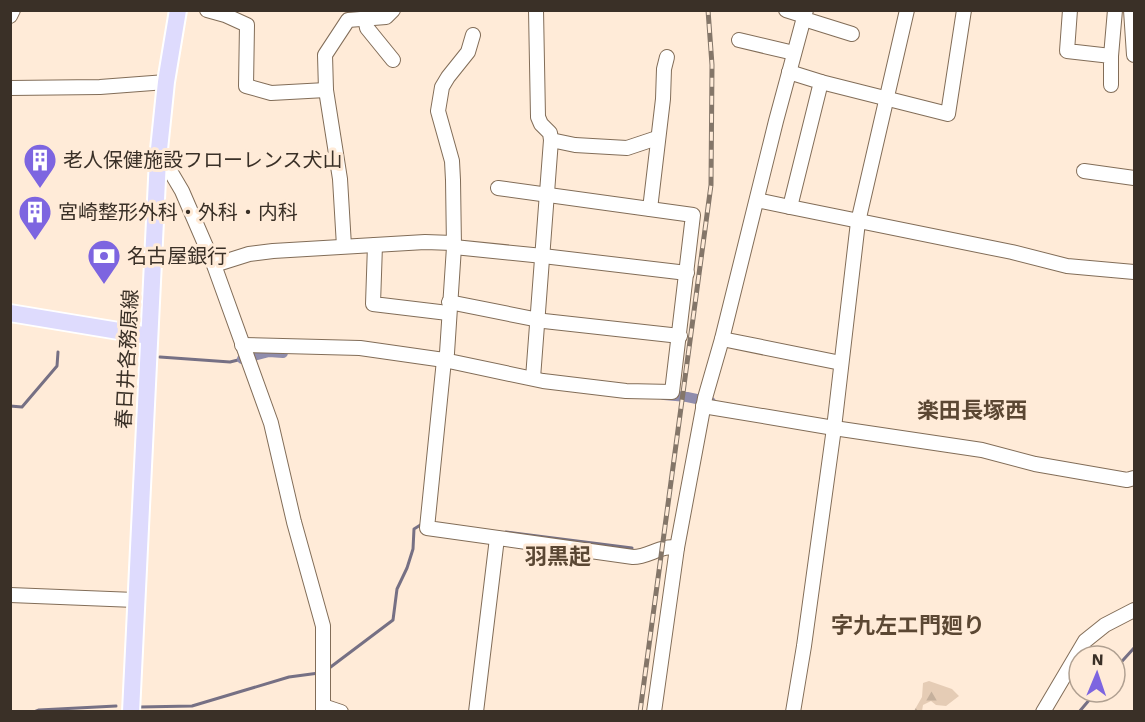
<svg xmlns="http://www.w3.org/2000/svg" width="1145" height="722" viewBox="0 0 1145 722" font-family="'Work Sans','Noto Sans JP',sans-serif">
	<defs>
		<pattern id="forest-firs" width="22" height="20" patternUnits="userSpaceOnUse" patternTransform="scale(1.5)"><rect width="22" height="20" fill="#e5ccb5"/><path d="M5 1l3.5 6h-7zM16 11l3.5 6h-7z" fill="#c5b09c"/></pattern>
	</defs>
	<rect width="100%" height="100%" fill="#ffebd8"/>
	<!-- forest -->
	<path fill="url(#forest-firs)" d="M 929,681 L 952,689 L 959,696 L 946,706 L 936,705 L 931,701 L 923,705 L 922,711 L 914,711 L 922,697 L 923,683 Z"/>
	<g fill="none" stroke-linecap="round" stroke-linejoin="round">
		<!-- stream -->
		<g stroke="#767084" stroke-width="3">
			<path d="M 160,357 L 230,362 L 242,359"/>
			<path d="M 10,406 L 22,407 L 57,366 L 58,352"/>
			<path d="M 506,532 L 632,548"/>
			<path d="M 328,669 L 393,620 L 397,589 L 407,568 L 413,549 L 414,529 L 422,524"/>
			<path d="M 1115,669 L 1134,648"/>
			<path d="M 140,707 L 192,706 L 289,677 L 319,673"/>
			<path d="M 34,712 L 39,710 L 116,706"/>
			<path d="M 1079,712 L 1096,692"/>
		</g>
		<!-- canal -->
		<g stroke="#8f8cac" stroke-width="10">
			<path d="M 242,359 L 269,352 L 283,353"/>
			<path d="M 664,395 L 687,397 L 711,402"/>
		</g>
		<defs>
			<g id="minor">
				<path d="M 207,10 L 225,15 L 247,25 L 246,86 L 271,93 L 326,90"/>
				<path d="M 786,10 L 805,16"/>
				<path d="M 1070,10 L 1067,51 L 1111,56 L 1111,85"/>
				<path d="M 1131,10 L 1134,55"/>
				<path d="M 10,16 L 13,10"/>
				<path d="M 365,18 L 367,28 L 393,60"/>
				<path d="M 804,19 L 852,34"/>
				<path d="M 473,35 L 468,52 L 448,77 L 442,87 L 438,111 L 452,161 L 453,180 L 454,247 L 447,353 L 444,360 L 427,528 L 633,557 C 649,557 662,544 677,548"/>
				<path d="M 739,40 L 794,53"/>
				<path d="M 1111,56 L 1115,10"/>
				<path d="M 789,72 L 821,82 L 790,207 L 1012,252 L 1067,266 L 1134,272"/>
				<path d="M 821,82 L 948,114 L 964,10"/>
				<path d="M 10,88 L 100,87 L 166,82"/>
				<path d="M 551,140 L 575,145 L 627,148 L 657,138"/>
				<path d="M 158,159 L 169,169 L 182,191 L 214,265 L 271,423 L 294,522 L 323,626 L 323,712"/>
				<path d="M 1084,171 L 1134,178"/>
				<path d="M 757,200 L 790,207"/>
				<path d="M 650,209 L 663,99 L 664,69 L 667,57"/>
				<path d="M 375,245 L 373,304 L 448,313"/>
				<path d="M 344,246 L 340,179 L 326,90 L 325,55 L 348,20 L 386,17 L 393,10"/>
				<path d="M 454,247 L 543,256 L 687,273"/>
				<path d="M 214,265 L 249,254 L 273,251 L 425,242 L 453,243"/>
				<path d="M 449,302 L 544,321 L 680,336"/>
				<path d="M 722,339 L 841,363"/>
				<path d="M 242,345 L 360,348 L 444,360 L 543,381 L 626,391 L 672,392 L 693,215 L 498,188"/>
				<path d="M 533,378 L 551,140 L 550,133 L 541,124 L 538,117 L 536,10"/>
				<path d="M 703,406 L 834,428 L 982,450 L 1035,464 L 1127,480 L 1134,478"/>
				<path d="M 10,595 L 135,600"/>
				<path d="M 323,706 L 341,712"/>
				<path d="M 476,712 L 497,538"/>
				<path d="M 654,712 L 677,548 L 705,398 L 722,339 L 776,121 L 806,10"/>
				<path d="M 793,712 L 804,646 L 834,428 L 858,222 L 907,10"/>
				<path d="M 1043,712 L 1085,641 L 1105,625 L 1134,610"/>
			</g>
			<g id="major">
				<path d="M 10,313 L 149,336"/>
				<path d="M 131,712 L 158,159 L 166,82 L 178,10"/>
			</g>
		</defs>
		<!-- minor casing -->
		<use href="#minor" stroke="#826d58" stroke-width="16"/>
		<!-- major casing -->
		<use href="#major" stroke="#fff" stroke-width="20"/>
		<!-- minor -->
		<use href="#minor" stroke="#fff" stroke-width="14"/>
		<!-- major -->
		<use href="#major" stroke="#dedbfd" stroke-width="16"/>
		<defs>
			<path id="rail" d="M 640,712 L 711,185 L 712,65 L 708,10"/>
		</defs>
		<!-- rail casing -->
		<use href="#rail" stroke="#847669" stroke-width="5"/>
		<!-- rail -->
		<use href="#rail" stroke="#ffebd8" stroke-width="3" stroke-dasharray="9" stroke-linecap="butt"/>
	</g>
	<!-- icons -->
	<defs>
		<symbol id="building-pin" viewBox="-11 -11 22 30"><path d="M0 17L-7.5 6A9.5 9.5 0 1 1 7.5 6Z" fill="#7d65e0" stroke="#ffebd8"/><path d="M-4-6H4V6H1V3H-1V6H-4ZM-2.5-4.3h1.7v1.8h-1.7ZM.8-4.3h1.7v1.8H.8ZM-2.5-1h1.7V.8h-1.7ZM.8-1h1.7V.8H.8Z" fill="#fff"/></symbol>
		<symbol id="bank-pin" viewBox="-11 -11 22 30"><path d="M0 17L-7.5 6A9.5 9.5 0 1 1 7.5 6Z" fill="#7d65e0" stroke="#ffebd8"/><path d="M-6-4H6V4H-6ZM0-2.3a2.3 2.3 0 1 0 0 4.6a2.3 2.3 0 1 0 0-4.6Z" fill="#fff"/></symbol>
	</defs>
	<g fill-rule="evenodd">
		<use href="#building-pin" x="21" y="141" width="38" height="52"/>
		<use href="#building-pin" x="16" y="193" width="38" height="52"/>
		<use href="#bank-pin" x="85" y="237" width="38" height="52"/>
	</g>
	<g text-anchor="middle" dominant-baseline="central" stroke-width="6" stroke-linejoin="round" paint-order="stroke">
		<!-- poi labels -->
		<g font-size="20" fill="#3a3027" stroke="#ffebd8" text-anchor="start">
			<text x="63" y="160">老人保健施設フローレンス犬山</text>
			<text x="58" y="212">宮崎整形外科・外科・内科</text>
			<text x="127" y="256">名古屋銀行</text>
		</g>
		<!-- street labels -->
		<g font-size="20" fill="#3a3027" stroke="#ffebd8">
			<text transform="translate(127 359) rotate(-87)">春日井各務原線</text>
		</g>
		<!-- quarter labels -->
		<g font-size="22" font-weight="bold" fill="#5b4733" stroke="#ffebd8">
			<text x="972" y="410">楽田長塚西</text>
			<text x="558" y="556">羽黒起</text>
			<text x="908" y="625">字九左エ門廻り</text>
		</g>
	</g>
	<!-- border -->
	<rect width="1145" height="722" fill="none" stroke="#3a3027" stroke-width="24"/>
	<!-- north arrow -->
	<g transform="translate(1097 674) rotate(2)"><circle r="28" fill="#ffebd8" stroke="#b0a091" stroke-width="1.5"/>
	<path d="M0-4.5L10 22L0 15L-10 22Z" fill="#7d65e0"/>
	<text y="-9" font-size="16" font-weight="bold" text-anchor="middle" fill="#3a3027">N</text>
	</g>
</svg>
